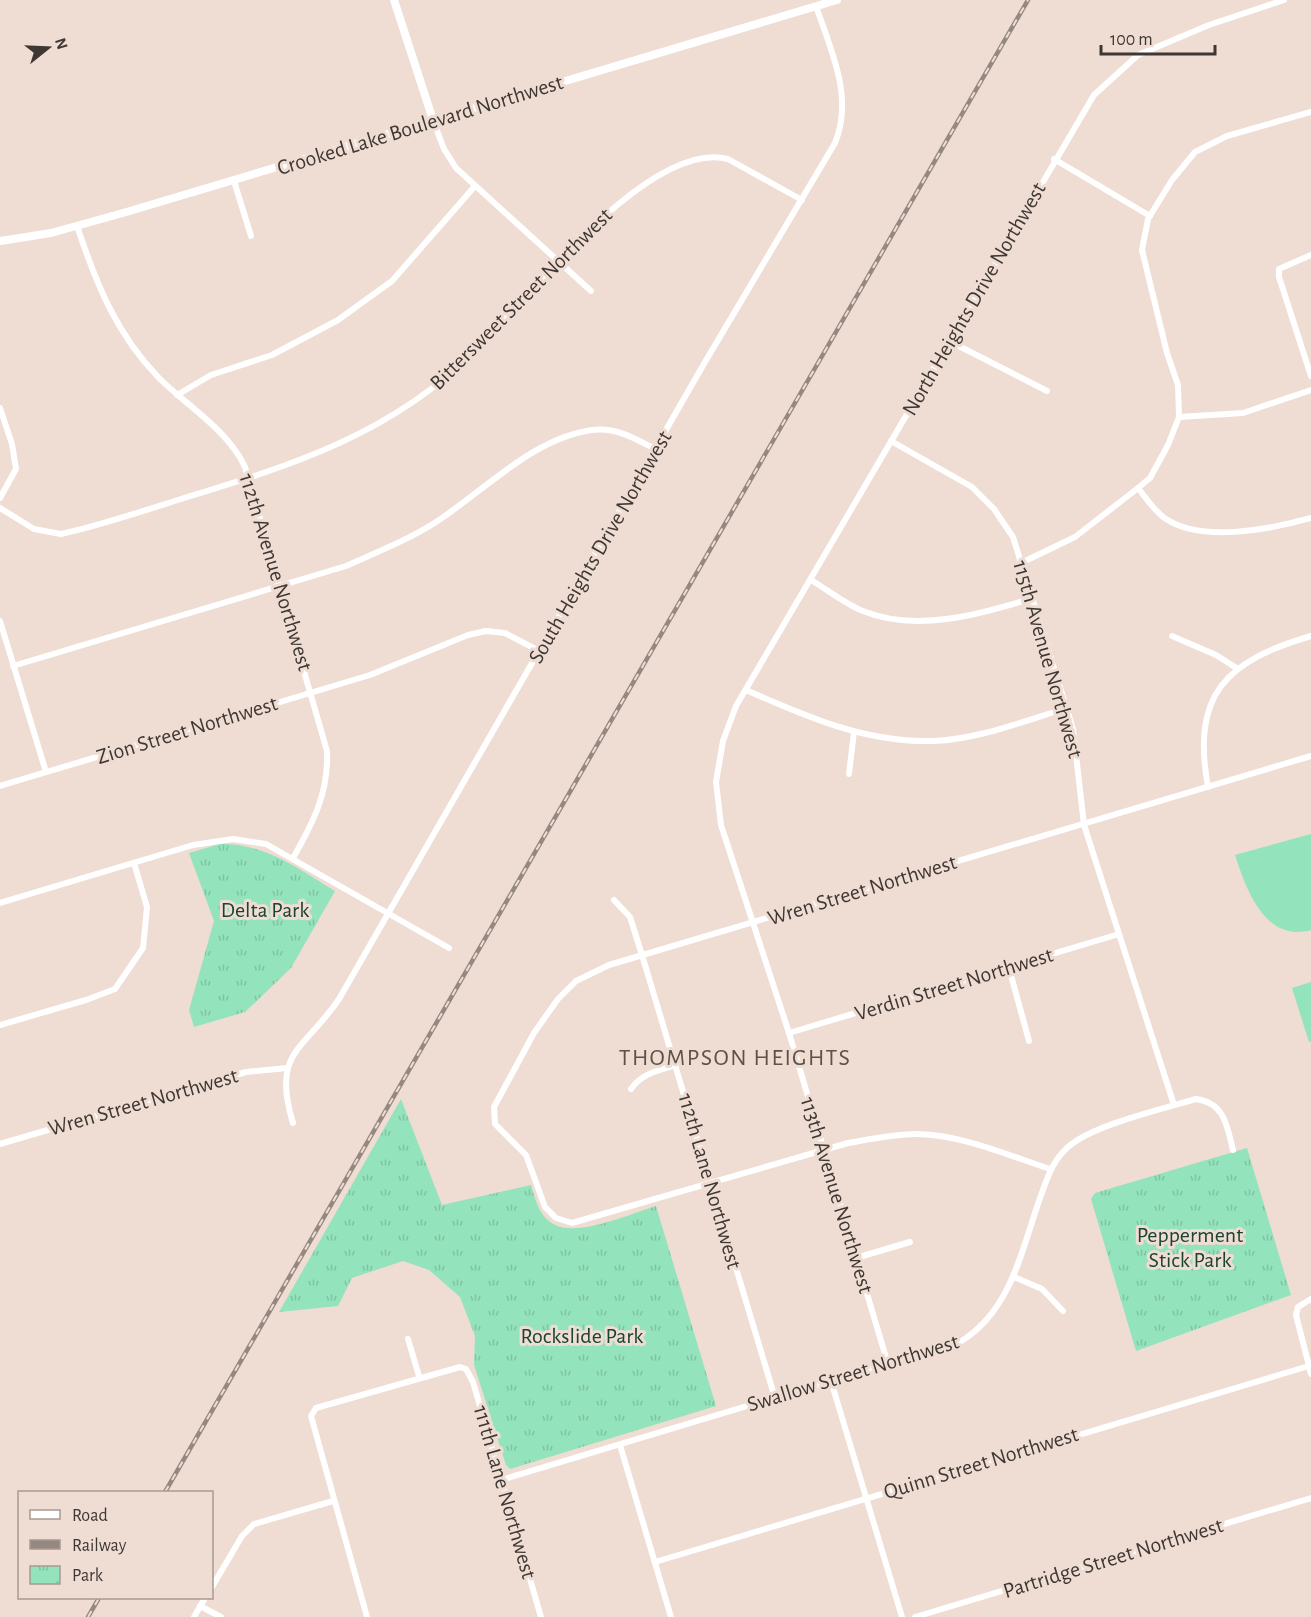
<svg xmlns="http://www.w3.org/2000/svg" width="1311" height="1617" viewBox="0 0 1311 1617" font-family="'Alegreya Sans',sans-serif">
	<defs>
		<pattern id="park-tufts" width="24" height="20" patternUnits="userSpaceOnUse" patternTransform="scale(1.5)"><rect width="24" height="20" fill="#93e3bd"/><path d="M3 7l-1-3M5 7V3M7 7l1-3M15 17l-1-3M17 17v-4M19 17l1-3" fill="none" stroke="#80c3a3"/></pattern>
	</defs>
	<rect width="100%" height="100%" fill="#efdcd2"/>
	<!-- grass -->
	<g fill="#93e3bd">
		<path d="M 1311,834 L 1311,930 C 1265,943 1246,889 1235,855 Z"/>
		<path d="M 1311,982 L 1311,1041 L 1309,1042 L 1292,988 Z"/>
	</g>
	<!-- park -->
	<g fill="url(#park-tufts)">
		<path d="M 220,844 C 265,843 299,869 335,891 L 291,968 L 245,1012 L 194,1027 L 189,1010 L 214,921 L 189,853 Z"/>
		<path d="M 401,1099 L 442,1205 L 531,1185 C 535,1198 538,1213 550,1222 C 574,1240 629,1214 656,1206 L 716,1406 L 510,1469 L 506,1465 L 474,1365 L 475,1336 L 460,1297 L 429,1270 L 403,1261 L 352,1278 L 338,1306 L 279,1312 Z"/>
		<path d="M 1247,1148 L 1291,1295 L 1136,1351 L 1091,1199 L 1095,1193 Z"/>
	</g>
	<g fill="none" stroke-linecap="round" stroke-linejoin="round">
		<!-- minor -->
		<g stroke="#fff" stroke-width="6">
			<path d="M 433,120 L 444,149 L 456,168 L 591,291"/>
			<path d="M 1054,159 L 1150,216"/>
			<path d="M 234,181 L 251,236"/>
			<path d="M 77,226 C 96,283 116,334 159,378 C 187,406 228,430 245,467 L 327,751 C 329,792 313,823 293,858"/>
			<path d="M 1311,255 L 1279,269 L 1279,277 L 1311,376"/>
			<path d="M 949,341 L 1047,391"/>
			<path d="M 177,395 L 211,375 L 272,355 L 338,320 L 392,281 L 475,186"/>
			<path d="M 0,408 L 12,444 L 16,469 L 0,498"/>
			<path d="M 1179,417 L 1243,413 L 1311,390"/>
			<path d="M 891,441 L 972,487 L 994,509 L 1013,537 L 1073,729 L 1084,825 L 1174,1105"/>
			<path d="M 1138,488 C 1146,498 1155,512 1166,519 C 1202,543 1272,529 1311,518"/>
			<path d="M 0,508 L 34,529 L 61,534 C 102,525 143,511 184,498 C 293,465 392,434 476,350 C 526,300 649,139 728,159 L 802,200"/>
			<path d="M 1021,563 L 1075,537 L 1138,488 L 1150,478 L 1168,445 L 1179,417 L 1178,385 L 1167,353 L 1142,250 L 1148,219 L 1172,180 L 1195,152 L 1227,136 L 1311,112"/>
			<path d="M 811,580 C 828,590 845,604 863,611 C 916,633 981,614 1033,598"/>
			<path d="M 0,621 L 46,772"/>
			<path d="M 1172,636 L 1216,655 L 1238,669"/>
			<path d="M 13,666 L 346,566 C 377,552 408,540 436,522 C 484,491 533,438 592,430 C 617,427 636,439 657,450"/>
			<path d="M 746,690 C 807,717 866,743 934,741 C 979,739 1024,721 1067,708"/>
			<path d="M 849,774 L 854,732"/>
			<path d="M 0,786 L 370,675 L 468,635 L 486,631 L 505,633 L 541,652"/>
			<path d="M 1208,787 C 1191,694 1226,661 1311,636"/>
			<path d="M 614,900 L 630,917 L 642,955 L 775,1398"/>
			<path d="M 0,903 L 193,845 L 233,839 L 266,844 L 449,948"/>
			<path d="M 1009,968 L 1029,1041"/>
			<path d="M 0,1025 L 86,1000 L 115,989 L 143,948 L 147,907 L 134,863"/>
			<path d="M 789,1033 L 1119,934"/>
			<path d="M 631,1089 C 642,1073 658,1071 676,1065"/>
			<path d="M 293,1123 C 271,1051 304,1051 339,999 L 705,362 L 835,143 C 854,97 831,51 816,6"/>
			<path d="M 0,1144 L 246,1072 L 287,1068"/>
			<path d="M 1050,1169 C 1007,1155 963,1135 917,1134 C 894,1134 871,1139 848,1143 L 572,1223 L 556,1218 L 545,1207 L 526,1155 L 495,1124 L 494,1107 L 534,1033 L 558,999 L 576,981 L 609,965 L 1311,756"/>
			<path d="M 856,1258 L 910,1242"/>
			<path d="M 1014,1277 L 1042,1289 L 1063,1311"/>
			<path d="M 1311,1299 L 1298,1307 L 1296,1315 L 1311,1374"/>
			<path d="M 408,1339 L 419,1376"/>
			<path d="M 888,1364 L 789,1033 L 721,825 L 716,782 L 723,741 L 736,706 L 1094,95 L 1138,55 L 1209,25 L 1284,0"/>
			<path d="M 831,1381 L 902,1617"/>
			<path d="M 620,1445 L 671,1617"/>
			<path d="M 501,1480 L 960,1342 C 1011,1311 1021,1252 1040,1198 C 1047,1179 1052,1161 1068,1147 C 1093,1125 1162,1109 1196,1099 C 1225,1103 1227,1126 1233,1150"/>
			<path d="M 655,1562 L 1309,1366"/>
			<path d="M 212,1587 L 242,1536 L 254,1524 L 333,1501"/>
			<path d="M 200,1606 L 221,1617"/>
			<path d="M 194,1617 L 205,1598"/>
			<path d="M 367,1617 L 311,1416 L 316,1408 L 460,1367 L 466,1369 L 473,1382 L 541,1617"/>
			<path d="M 915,1617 L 1311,1498"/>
		</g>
		<!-- tertiary -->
		<g stroke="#fff" stroke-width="8">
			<path d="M 394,0 L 433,120"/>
			<path d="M 0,241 L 51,233 L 123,213 L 837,0"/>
		</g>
		<defs>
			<g id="rail">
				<path d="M 165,1492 L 1028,0"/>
				<path d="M 88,1617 L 99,1598"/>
			</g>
		</defs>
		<!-- rail casing -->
		<use href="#rail" stroke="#958881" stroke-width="4.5"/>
		<!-- rail -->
		<use href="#rail" stroke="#efdcd2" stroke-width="2" stroke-dasharray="7" stroke-linecap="butt"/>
	</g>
	<g text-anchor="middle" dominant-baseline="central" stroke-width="6" stroke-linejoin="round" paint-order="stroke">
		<!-- street labels -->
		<g font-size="22" fill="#3e3733" stroke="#efdcd2">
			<text transform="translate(420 125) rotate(-17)">Crooked Lake Boulevard Northwest</text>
			<text transform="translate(521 299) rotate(-45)">Bittersweet Street Northwest</text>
			<text transform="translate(974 299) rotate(-60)">North Heights Drive Northwest</text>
			<text transform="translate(600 547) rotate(-60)">South Heights Drive Northwest</text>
			<text transform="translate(276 572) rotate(73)">112th Avenue Northwest</text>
			<text transform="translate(1048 659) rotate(74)">115th Avenue Northwest</text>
			<text transform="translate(187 730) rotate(-17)">Zion Street Northwest</text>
			<text transform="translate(862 890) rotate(-17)">Wren Street Northwest</text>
			<text transform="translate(954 984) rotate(-17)">Verdin Street Northwest</text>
			<text transform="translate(143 1102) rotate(-16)">Wren Street Northwest</text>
			<text transform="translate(710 1181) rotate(74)">112th Lane Northwest</text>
			<text transform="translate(837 1195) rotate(73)">113th Avenue Northwest</text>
			<text transform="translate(853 1373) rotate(-17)">Swallow Street Northwest</text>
			<text transform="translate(981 1463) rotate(-17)">Quinn Street Northwest</text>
			<text transform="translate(505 1492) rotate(74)">111th Lane Northwest</text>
			<text transform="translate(1113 1558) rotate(-17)">Partridge Street Northwest</text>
		</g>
		<!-- park labels -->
		<g font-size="22" fill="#1a4432" stroke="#efdcd2">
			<text x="265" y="910">Delta Park</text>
			<text x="1190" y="1235">Pepperment<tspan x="1190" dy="25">Stick Park</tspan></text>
			<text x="582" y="1336">Rockslide Park</text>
		</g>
		<!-- neighbourhood labels -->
		<g font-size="24" letter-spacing="1.5" fill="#605148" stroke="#efdcd2">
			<text x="735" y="1058">THOMPSON HEIGHTS</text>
		</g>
	</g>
	<!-- legend -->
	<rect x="18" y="1491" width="195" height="108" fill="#efdcd2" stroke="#a89a92" stroke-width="1.5"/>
	<rect x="30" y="1510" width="30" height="9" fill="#ffffff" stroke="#a89a92" stroke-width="1.5"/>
	<text x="72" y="1521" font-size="18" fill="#3e3733">Road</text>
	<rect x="30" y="1540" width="30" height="9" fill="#958881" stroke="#a89a92" stroke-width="1.5"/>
	<text x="72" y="1551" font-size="18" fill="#3e3733">Railway</text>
	<rect x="30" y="1566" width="30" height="18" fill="url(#park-tufts)" stroke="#a89a92" stroke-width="1.5"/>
	<text x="72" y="1581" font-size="18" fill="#3e3733">Park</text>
	<!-- north arrow -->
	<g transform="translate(48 48) rotate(72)" stroke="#efdcd2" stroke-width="4.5" paint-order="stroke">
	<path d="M0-4.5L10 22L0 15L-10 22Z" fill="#3e3733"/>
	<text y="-9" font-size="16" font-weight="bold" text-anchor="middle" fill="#3e3733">N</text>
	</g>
	<!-- scale -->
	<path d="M1101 45v9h114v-9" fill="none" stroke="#3e3733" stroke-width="3"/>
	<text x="1110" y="45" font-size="18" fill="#3e3733" stroke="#efdcd2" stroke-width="4.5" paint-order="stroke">100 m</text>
</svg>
